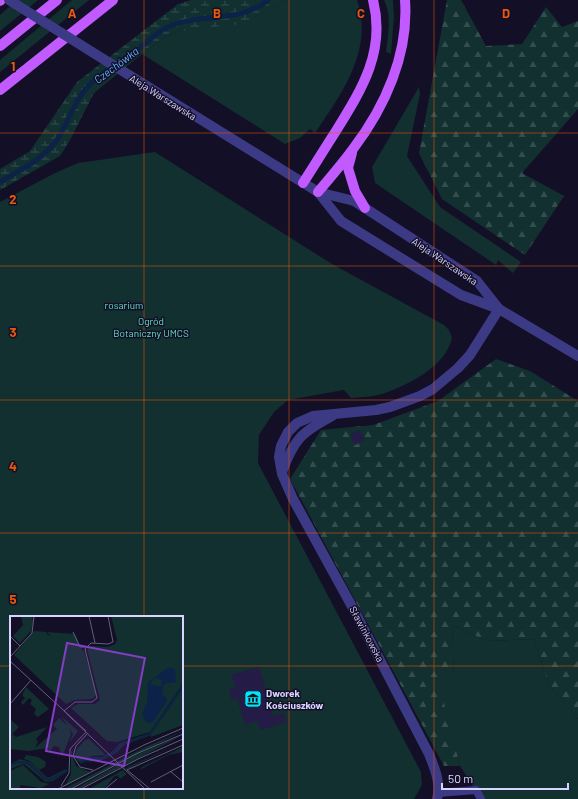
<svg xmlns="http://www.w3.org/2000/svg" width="578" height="799" viewBox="0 0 578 799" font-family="Barlow,sans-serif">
	<defs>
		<pattern id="forest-firs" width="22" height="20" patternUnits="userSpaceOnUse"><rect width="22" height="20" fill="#12302f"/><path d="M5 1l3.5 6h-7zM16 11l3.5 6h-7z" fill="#344d4e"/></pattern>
		<pattern id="wetland-marsh" width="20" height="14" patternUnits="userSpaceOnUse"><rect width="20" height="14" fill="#12302f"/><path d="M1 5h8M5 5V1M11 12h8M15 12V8" fill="none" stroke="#344d4e"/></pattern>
	</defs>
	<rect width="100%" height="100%" fill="#130f26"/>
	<!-- green -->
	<g fill="#12302f" fill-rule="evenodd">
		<path d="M 17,0 L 38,0 L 0,31 L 0,15 Z"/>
		<path d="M 72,0 L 89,0 L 0,72 L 0,60 Z"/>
		<path d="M 285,0 L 357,0 C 374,49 342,94 315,133 L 310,129 L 300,138 L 285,144 L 142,54 L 167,36 L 181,31 L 267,14 Z"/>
		<path d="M 384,0 L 393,0 L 394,16 L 391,54 L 386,52 C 388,35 392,16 384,0 Z"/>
		<path d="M 419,87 L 420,94 L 407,156 L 440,207 L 521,262 L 513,273 L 498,260 L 496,265 L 375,183 L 372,167 Z"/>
		<path d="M 155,152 L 332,264 L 444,325 L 449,330 L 452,338 C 446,366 410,384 385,393 C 374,397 363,397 351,398 L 344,390 L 288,400 L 274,412 L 259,435 L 258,463 L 421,772 L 422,785 L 414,799 L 0,799 L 0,202 L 55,173 L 78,163 ZM 11,617 L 182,617 L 182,788 L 11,788 Z"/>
		<path d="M 452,625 L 487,641 L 534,639 L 549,685 L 578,719 L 578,799 L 481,799 L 460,766 L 438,682 L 454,673 Z"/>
	</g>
	<!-- forest -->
	<g fill="url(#forest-firs)">
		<path d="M 447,0 L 461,0 L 486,46 L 522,44 L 546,7 L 562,27 L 578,21 L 578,109 L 522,173 L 564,196 L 525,255 L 442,199 L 419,153 Z"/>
		<path d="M 496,359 L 530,371 L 578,401 L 578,719 L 549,685 L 534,639 L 487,641 L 452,625 L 454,673 L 439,683 L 460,766 L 444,766 L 290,479 L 321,430 L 373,425 L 438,401 Z"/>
	</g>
	<!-- wetland -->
	<path fill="url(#wetland-marsh)" d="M 191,0 L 285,0 L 267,14 L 242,24 L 181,31 L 167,36 L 142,54 L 94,93 L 69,142 L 60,156 L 0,190 L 0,169 L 30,151 L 77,82 L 178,4 Z"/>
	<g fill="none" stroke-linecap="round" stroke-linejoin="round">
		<!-- stream -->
		<path stroke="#0c2248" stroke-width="5" d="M 0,182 C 20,170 42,160 56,141 C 67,126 72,106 84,91 C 99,73 119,63 137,50 C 147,43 156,33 166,28 C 198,12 240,24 268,0"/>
	</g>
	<!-- building -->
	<g fill="#241b47">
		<path d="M 359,430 L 365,440 L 355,445 L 350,435 Z"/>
		<path d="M 259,667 L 273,716 L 284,713 L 287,722 L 260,730 L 257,721 L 245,725 L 237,698 L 232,700 L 229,689 L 235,687 L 231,675 Z"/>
	</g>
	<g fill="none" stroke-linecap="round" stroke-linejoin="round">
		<!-- service -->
		<path stroke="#3d3a85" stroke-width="8" d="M 438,793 L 476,790 L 481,799"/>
		<!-- minor -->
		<g stroke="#3d3a85" stroke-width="10">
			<path d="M 282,472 C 294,439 302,432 332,416"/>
			<path d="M 437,799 C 441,783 435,769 429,754 L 355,612 L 293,499 L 282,474 L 279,457 L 281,446 L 288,432 L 297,423 L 313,416 L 376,410 L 390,407 L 420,396 L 433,389 L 458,368 L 470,355 L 499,309"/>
		</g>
		<!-- tertiary -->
		<g stroke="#3d3a85" stroke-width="10">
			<path d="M 108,62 L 318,192 L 354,201 L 365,208 L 477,281 L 499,309"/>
			<path d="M 318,192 L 341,221 L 461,295 L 499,309 L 578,356"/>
		</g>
		<!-- primary -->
		<g stroke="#c25bff" stroke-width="10">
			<path d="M 0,1 L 1,0"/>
			<path d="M 0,46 L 57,0"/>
			<path d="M 0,90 L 113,0"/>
			<path d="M 352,153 L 348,168 L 355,191 L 365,208"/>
			<path d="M 303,183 C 314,166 325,148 336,131 C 362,89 386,51 373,0"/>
			<path d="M 318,192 C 330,178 342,164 353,149 C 385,107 409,54 405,0"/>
		</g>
		<!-- tertiary-bridge -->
		<path stroke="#3d3a85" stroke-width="10" d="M 9,0 L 108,62"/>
	</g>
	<!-- grid -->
	<path fill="none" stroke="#e8590c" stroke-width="1" stroke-opacity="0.55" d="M 144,0 L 144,617M 289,0 L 289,799M 434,0 L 434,799M 0,133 L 578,133M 0,266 L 578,266M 0,400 L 578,400M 0,533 L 578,533M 0,666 L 11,666M 182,666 L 578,666M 144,788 L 144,799"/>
	<!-- icons -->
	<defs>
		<symbol id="museum-square" viewBox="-11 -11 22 22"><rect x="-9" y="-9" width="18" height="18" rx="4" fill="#00e5ff" stroke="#130f26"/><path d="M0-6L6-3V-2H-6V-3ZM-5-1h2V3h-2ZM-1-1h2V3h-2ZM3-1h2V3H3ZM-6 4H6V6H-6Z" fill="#111"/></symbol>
	</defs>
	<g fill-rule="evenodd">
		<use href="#museum-square" x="243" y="689" width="20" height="20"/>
	</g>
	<g text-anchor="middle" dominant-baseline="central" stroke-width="3" stroke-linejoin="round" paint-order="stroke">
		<!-- street labels -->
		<g font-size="10" fill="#d9d4ff" stroke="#130f26">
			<text transform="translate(163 97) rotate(32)">Aleja Warszawska</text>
			<text transform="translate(445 261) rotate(34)">Aleja Warszawska</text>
			<text transform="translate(367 634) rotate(62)">Sławinkowska</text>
		</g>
		<!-- park labels -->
		<g font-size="10" fill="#5fe0c0" stroke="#130f26">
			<text x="124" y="305">rosarium</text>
			<text x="151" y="321">Ogród<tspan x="151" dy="12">Botaniczny UMCS</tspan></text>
		</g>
		<!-- poi labels -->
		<g font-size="10" font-weight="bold" fill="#d9d4ff" stroke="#130f26" text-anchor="start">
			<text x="266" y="693">Dworek<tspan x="266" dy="12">Kościuszków</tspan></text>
		</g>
		<!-- water labels -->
		<g font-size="11" font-style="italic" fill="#62b6ff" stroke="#130f26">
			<text transform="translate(116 65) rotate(-37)">Czechówka</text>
		</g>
	</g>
	<!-- overview -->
	<g transform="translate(10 616)">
		<rect width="173" height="173" fill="#130f26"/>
		<path d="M 11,0 L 22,0 L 23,6 L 21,15 L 10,27 L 3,20 L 13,9 ZM 101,0 L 173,0 L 173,64 L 170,72 L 140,116 L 107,126 L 97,125 L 61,92 L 68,88 L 85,88 L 90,84 L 77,33 L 82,30 L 98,31 L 105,28 L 107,24 ZM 37,16 L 65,18 L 72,34 L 72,46 L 69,54 L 58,49 L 50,30 ZM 173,72 L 173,109 L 141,121 L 141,119 ZM 51,100 L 68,115 L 59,127 L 63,118 ZM 173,115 L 59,173 L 54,173 L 135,131 ZM 173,119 L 69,173 L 65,173 L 124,140 ZM 79,123 L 96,139 L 82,140 L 68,146 L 65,139 L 67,133 L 75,124 ZM 173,126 L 113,155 L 117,158 L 110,163 L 107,159 L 104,161 L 94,173 L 79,173 L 120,150 ZM 173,131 L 173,136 L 158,139 L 130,154 L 132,151 ZM 62,132 L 62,139 L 66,150 L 80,156 L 55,170 L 61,158 L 61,137 ZM 16,139 L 28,141 L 36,146 L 35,151 L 29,154 L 20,145 L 14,143 ZM 13,149 L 31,166 L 40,168 L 30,172 L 11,169 L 9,173 L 0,173 L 0,155 Z" fill="#12302f"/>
		<path d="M 138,0 L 172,0 L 172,3 L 161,13 L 151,16 L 124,12 L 124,5 ZM 24,15 L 36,16 L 38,19 L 49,21 L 58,49 L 69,53 L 72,46 L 72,34 L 74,35 L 87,78 L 82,83 L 65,84 L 56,88 L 4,39 ZM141 67a5 5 0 1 1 10 0a5 5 0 1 1-10 0ZM 16,71 L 39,93 L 28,101 L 24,98 L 26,93 L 20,88 L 22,84 L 19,82 L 13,89 L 11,86 L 15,82 L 12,79 ZM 49,102 L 59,111 L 61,118 L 52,141 L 49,131 L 44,130 L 40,135 L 38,132 L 18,135 L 0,133 L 0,103 L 9,111 L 2,118 L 6,121 L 37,111 L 26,123 L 28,126 L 25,132 L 47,113 L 43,109 Z" fill="#12302f"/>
		<path d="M 173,65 L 173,73 L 141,119 L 114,129 L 106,137 L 90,145 L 68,146 L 78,141 L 92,141 L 103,135 L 110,127 L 140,117 L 170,73 ZM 10,143 L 20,146 L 38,162 L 56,153 L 57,156 L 43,165 L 36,166 L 14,148 L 0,153 L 0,148 Z" fill="#12302f"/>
		<path d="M 159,51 L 165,53 L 166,66 L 154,68 L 152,79 L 155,80 L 157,85 L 143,106 L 136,107 L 132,98 L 137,86 L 138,66 ZM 145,61 L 152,65 L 151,71 L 140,68 Z" fill="#0c2248" fill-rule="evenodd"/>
		<path fill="none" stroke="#0c2248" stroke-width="2" d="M 70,147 L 81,142 L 92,142 L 103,137 L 112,128 L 140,118 L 172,72 L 173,65M 0,150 L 6,146 L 18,147 L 38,165 L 57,155"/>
		<path fill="none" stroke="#625e7d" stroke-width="1" d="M 79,0 L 85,27M 63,16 L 70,31 L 75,31M 0,20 L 10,30M 0,41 L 22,17 L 24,0M 0,45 L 76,115M 0,88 L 21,64M 54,95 L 65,86 L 82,86 L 87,82 L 75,33 L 81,27 L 98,28 L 103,26 L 98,0M 54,95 L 135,173M 78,117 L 66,130 L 63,140 L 70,151 L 83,154M 117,154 L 140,173M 117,154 L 173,129M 160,155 L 173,166M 141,166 L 173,149M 51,170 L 59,157 L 60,133 L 76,116M 48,173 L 134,129 L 173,112M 61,173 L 126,138 L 173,118M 71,173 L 128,143 L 173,123M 95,173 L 107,163"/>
		<path fill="#843dc5" fill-opacity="0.15" stroke="#843dc5" stroke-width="2" d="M 57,27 L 135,42 L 114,150 L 36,135 Z"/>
		<rect width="173" height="173" fill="none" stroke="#d9d4ff" stroke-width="2"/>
	</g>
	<g font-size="13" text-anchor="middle" font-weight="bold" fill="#e8590c" stroke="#130f26" stroke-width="3" stroke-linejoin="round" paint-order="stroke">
		<text x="72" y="18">A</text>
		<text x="217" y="18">B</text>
		<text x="361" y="18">C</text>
		<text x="506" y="18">D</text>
		<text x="13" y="71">1</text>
		<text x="13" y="204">2</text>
		<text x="13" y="337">3</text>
		<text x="13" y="471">4</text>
		<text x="13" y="604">5</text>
	</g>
	<!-- scale -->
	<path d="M442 783v6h126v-6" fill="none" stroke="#d9d4ff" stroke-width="2"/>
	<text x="448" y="783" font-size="12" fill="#d9d4ff" stroke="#130f26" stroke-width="3" paint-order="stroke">50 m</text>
</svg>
